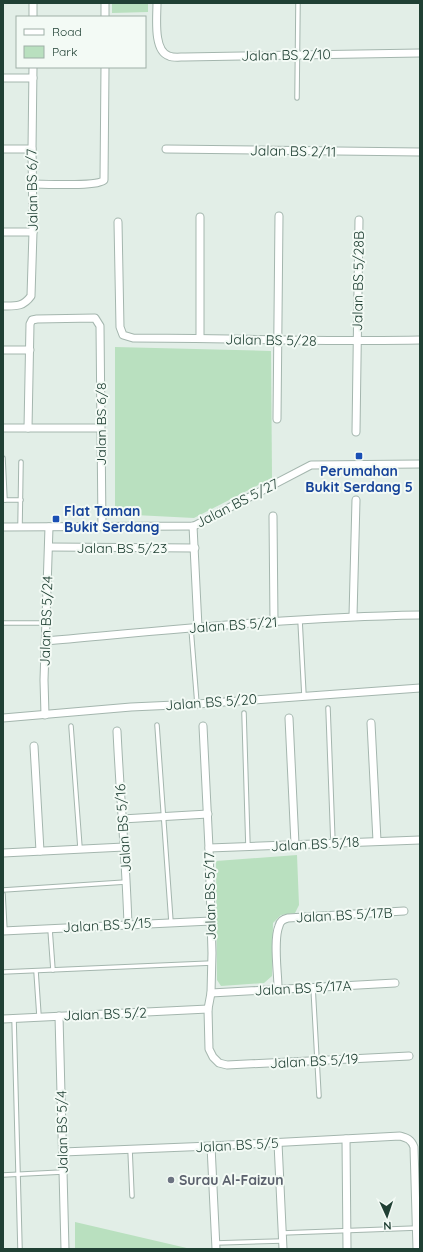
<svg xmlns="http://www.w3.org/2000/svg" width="423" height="1252" viewBox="0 0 423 1252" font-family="Quicksand,sans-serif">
	<rect width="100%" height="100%" fill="#e2eee7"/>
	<!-- green -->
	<g fill="#b9e0bf">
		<path d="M 112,3 L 148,3 L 148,12 L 112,13 Z"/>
		<path d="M 115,347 L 271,351 L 272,478 L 194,518 L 115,514 Z"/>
		<path d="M 297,855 L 299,905 L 295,913 L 281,915 L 273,923 L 272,976 L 264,983 L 221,986 L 217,980 L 216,861 Z"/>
		<path d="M 75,1222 L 191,1249 L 75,1249 Z"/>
	</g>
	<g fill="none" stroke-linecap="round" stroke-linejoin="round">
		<defs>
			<g id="lane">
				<path d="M 297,98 L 298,3"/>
				<path d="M 3,458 L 5,500"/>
				<path d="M 4,500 L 21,500"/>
				<path d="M 20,527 L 21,462"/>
				<path d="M 300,620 L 304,696"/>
				<path d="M 3,623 L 46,623"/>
				<path d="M 191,628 L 197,704"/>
				<path d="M 328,708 L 333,843"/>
				<path d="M 244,713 L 248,847"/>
				<path d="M 157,725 L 171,922"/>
				<path d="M 71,726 L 80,848"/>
				<path d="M 3,890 L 126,882"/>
				<path d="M 3,894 L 5,931"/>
				<path d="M 50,929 L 53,970"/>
				<path d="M 36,971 L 39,1016"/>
				<path d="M 3,972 L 212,963"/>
				<path d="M 313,987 L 319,1096"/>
				<path d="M 14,1018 L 20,1249"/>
				<path d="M 130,1149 L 132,1196"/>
				<path d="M 3,1175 L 63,1172"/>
				<path d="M 282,1233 L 417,1228"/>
				<path d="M 216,1243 L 282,1241"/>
			</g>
			<g id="street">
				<path d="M 157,3 C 157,17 153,51 169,56 C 173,58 180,57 185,57 L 420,53"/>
				<path d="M 33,17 L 33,3"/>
				<path d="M 105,17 L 105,3"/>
				<path d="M 3,78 L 33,78"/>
				<path d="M 3,149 L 32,149"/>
				<path d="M 166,149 L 420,152"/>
				<path d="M 32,184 C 44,184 98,187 104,180 L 105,67"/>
				<path d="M 118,222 L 120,327 L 123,335 L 133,338 C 228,338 324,342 420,340"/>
				<path d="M 3,232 L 33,232"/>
				<path d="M 3,306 C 16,306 23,307 31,296 L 33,232 L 32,149 L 33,67"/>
				<path d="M 200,338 L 200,217"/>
				<path d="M 3,350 L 30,350"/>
				<path d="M 277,419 L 279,216"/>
				<path d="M 3,428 L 100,428"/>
				<path d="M 28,428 L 30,324 L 32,320 L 37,319 L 95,318 L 100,326 L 102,527"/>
				<path d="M 356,432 L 359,220"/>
				<path d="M 273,516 L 274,622"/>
				<path d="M 193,526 L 198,627"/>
				<path d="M 3,527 L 194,526 L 311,465 L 420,464"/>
				<path d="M 49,547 L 195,548"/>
				<path d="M 353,616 L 356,500"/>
				<path d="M 46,641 C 170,630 295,617 420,615"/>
				<path d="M 45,715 L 44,680 L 49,527"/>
				<path d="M 3,718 L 131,707 L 197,704 L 420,688"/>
				<path d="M 289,718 L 295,844"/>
				<path d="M 371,723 L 377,841"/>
				<path d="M 203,726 L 209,848 L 212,953 L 211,993 L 208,1009 L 209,1049 L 213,1057 L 219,1063 L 227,1065 L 409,1056"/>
				<path d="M 117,731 C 120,796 126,860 128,925"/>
				<path d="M 34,746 L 40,851"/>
				<path d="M 122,819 L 208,814"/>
				<path d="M 209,848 L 420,840"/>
				<path d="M 3,853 L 124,847"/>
				<path d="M 3,931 L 211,921"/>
				<path d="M 278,988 C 278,973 273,940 279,926 C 280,921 283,919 288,918 L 404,911"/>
				<path d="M 211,993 L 395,983"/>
				<path d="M 59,1016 L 65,1249"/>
				<path d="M 3,1019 L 208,1009"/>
				<path d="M 346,1139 L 347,1249"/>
				<path d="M 278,1143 L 283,1249"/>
				<path d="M 211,1146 L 216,1249"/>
				<path d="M 63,1152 L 211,1146 L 400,1136 C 407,1138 411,1139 414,1147 L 417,1249"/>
			</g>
		</defs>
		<!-- lane casing -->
		<use href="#lane" stroke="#a4b6ae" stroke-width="5.5"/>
		<!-- street casing -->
		<use href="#street" stroke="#a4b6ae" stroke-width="9"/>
		<!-- lane -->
		<use href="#lane" stroke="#fff" stroke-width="3.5"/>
		<!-- street -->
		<use href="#street" stroke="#fff" stroke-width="7"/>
	</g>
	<!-- markers -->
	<g fill="#1a4fb4" stroke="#f3faf5" stroke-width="1.5">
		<rect x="355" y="452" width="8" height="8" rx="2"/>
		<rect x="52" y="515" width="8" height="8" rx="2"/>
	</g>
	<circle fill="#6b7280" stroke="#f3faf5" stroke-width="1.5" cx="171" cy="1180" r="4"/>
	<g text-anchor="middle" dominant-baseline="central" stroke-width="4" stroke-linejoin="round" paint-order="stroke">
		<!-- street labels -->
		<g font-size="14" fill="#204034" stroke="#f3faf5">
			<text transform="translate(286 55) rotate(-1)">Jalan BS 2/10</text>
			<text transform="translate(293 151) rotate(1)">Jalan BS 2/11</text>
			<text transform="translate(32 190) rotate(-91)">Jalan BS 6/7</text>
			<text transform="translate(358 281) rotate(-89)">Jalan BS 5/28B</text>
			<text transform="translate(271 340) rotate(1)">Jalan BS 5/28</text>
			<text transform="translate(101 424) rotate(-90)">Jalan BS 6/8</text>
			<text transform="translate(237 503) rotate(-27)">Jalan BS 5/27</text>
			<text x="122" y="548">Jalan BS 5/23</text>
			<text transform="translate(46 621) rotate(-88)">Jalan BS 5/24</text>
			<text transform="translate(233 625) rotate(-4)">Jalan BS 5/21</text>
			<text transform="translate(211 702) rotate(-4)">Jalan BS 5/20</text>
			<text transform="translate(123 828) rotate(-94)">Jalan BS 5/16</text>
			<text transform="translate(315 844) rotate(-3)">Jalan BS 5/18</text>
			<text transform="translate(210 896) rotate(-91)">Jalan BS 5/17</text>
			<text transform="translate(344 915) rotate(-3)">Jalan BS 5/17B</text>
			<text transform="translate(107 925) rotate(-3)">Jalan BS 5/15</text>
			<text transform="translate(303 988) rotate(-3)">Jalan BS 5/17A</text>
			<text transform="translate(105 1014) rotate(-2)">Jalan BS 5/2</text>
			<text transform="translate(314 1061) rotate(-3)">Jalan BS 5/19</text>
			<text transform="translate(62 1132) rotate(-91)">Jalan BS 5/4</text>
			<text transform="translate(237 1145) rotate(-3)">Jalan BS 5/5</text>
		</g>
		<!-- transit labels -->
		<g font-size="14" font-weight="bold" fill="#164399" stroke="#f3faf5">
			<text x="359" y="471">Perumahan<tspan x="359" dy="16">Bukit Serdang 5</tspan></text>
			<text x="64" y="511" text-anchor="start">Flat Taman<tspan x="64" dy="16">Bukit Serdang</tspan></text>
		</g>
		<!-- worship labels -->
		<g font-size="14" font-weight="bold" fill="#5b616d" stroke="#f3faf5" text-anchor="start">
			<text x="179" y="1180">Surau Al-Faizun</text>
		</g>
	</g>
	<!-- border -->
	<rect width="423" height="1252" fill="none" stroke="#204034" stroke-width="8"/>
	<!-- legend -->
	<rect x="16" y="16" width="130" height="52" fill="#f3faf5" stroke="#9fb0a8"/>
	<rect x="24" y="29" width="20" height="6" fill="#ffffff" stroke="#9fb0a8"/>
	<text x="52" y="36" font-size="12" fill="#204034">Road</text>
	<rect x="24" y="46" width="20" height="12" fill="#b9e0bf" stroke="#9fb0a8"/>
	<text x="52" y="56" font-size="12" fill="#204034">Park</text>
	<!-- north arrow -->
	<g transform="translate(387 1216) rotate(177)" stroke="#f3faf5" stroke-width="3" paint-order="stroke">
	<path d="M0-3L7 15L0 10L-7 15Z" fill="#204034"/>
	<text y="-6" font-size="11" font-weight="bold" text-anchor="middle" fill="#204034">N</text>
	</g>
</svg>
